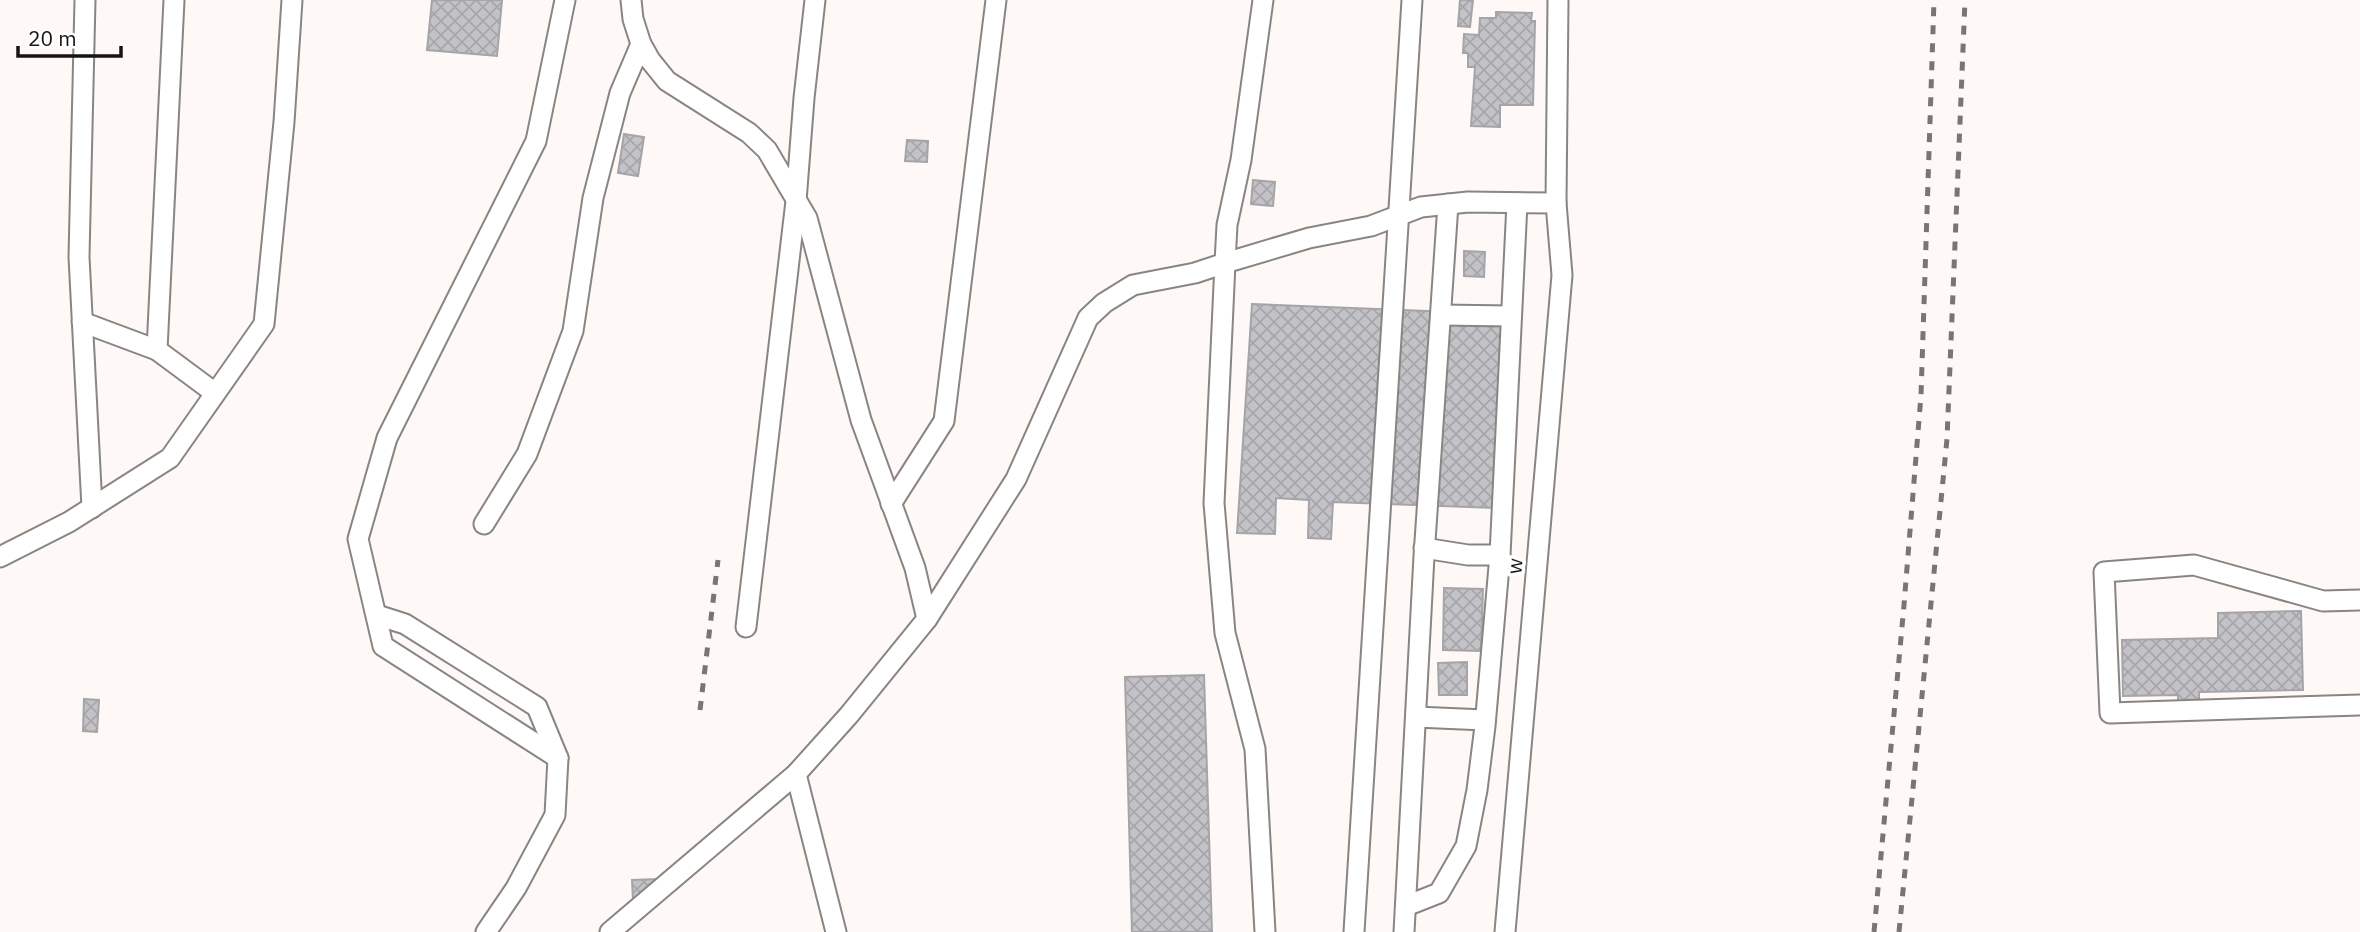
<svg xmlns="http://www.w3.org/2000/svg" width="2360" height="932" viewBox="0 0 2360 932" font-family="'IBM Plex Sans',sans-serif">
	<defs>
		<pattern id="building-cross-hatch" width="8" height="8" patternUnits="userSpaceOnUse" patternTransform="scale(1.75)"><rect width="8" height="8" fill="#c3c2c7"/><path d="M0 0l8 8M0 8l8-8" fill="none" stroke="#a7a6aa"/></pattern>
	</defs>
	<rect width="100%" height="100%" fill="#fef9f6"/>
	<!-- building -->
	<g fill="url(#building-cross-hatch)" stroke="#a4a4a9" stroke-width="2">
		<path d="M 432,0 L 502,0 L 497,56 L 427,50 Z"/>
		<path d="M 1460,0 L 1473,0 L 1470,27 L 1458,26 Z"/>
		<path d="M 1496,12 L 1532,13 L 1531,21 L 1535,21 L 1533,105 L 1500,105 L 1500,127 L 1471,126 L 1475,67 L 1468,67 L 1468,53 L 1463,53 L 1464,34 L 1479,35 L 1480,18 L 1496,18 Z"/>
		<path d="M 624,134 L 644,137 L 638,176 L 618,173 Z"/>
		<path d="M 907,140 L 928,141 L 927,162 L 905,161 Z"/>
		<path d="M 1253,180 L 1275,182 L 1273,206 L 1251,204 Z"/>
		<path d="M 1464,251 L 1485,252 L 1484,277 L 1464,276 Z"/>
		<path d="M 1252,304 L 1502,314 L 1494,508 L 1333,502 L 1331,539 L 1308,538 L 1309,500 L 1276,498 L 1275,534 L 1237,533 Z"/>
		<path d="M 1444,588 L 1483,589 L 1481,651 L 1443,650 Z"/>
		<path d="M 2301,611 L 2303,690 L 2199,692 L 2199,702 L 2178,703 L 2178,695 L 2123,696 L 2122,640 L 2218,638 L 2218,613 Z"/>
		<path d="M 1467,662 L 1467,695 L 1439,695 L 1438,663 Z"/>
		<path d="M 1204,675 L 1212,932 L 1132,932 L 1125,677 Z"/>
		<path d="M 84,699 L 99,700 L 97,732 L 83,731 Z"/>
		<path d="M 657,879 L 658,900 L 633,901 L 632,880 Z"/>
	</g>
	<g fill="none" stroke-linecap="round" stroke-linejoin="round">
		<defs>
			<g id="service">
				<path d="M 85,0 L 79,257 L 92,508"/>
				<path d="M 174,0 L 157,350 L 215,393"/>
				<path d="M 1441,315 L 1511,316"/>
				<path d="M 82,322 L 157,350"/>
				<path d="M 891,504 L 944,421 L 996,0"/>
				<path d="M 484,524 L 527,454 L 573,331 L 593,198 L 620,93 L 641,44"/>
				<path d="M 1500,555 L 1517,203"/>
				<path d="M 0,557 L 69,522 L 170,458 L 264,324 L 284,122 L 292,0"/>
				<path d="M 2360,600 L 2323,601 L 2194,565 L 2104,572 L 2110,713 L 2360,705"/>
				<path d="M 377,615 L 405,624 L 537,707 L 558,758 L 555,815 L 516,888 L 486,932"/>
				<path d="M 927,619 L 1016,479 L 1088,318 L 1104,303 L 1133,285 L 1195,273 L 1225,263 L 1227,225 L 1241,160 L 1263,0"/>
				<path d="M 746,627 L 796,201 L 804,98 L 815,0"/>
				<path d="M 1416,717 L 1485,720"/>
				<path d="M 558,758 L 383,646 L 358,539 L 387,438 L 536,141 L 565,0"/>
				<path d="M 796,774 L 836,932"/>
				<path d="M 1406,906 L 1439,893 L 1466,846 L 1477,790 L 1485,726 L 1500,555 L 1468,555 L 1424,548"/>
				<path d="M 610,932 L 796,774 L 849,715 L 927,619 L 915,568 L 861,420 L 807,218 L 767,150 L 749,133 L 667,81 L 650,60 L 641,44 L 633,19 L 631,0"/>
				<path d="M 1265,932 L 1255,749 L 1225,633 L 1214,503 L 1225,263 L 1309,238 L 1371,226 L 1421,207 L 1468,202 L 1556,203"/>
				<path d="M 1354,932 L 1412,0"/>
				<path d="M 1404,932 L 1424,556 L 1448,204"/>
				<path d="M 1505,932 L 1562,275 L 1556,203 L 1558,0"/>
			</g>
		</defs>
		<!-- service casing -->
		<use href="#service" stroke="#898582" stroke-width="23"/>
		<!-- service -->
		<use href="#service" stroke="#fff" stroke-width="19"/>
		<!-- rail -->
		<g stroke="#797573" stroke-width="5" stroke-dasharray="9 9" stroke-linecap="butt">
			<path d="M 700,710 L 718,560"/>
			<path d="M 1874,932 L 1904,605 L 1921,395 L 1934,0"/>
			<path d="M 1899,932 L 1947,439 L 1965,0"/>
		</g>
	</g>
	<g text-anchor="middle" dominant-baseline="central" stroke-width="7" stroke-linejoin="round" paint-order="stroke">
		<!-- street labels -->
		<g font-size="21" fill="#171514" stroke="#fff">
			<text transform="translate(1514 566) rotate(-85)">w</text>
		</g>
	</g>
	<!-- scale -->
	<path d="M18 46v10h103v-10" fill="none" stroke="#171514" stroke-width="3.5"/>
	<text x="28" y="46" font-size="21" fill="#171514" stroke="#ffffff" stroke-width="5" paint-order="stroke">20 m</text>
</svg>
